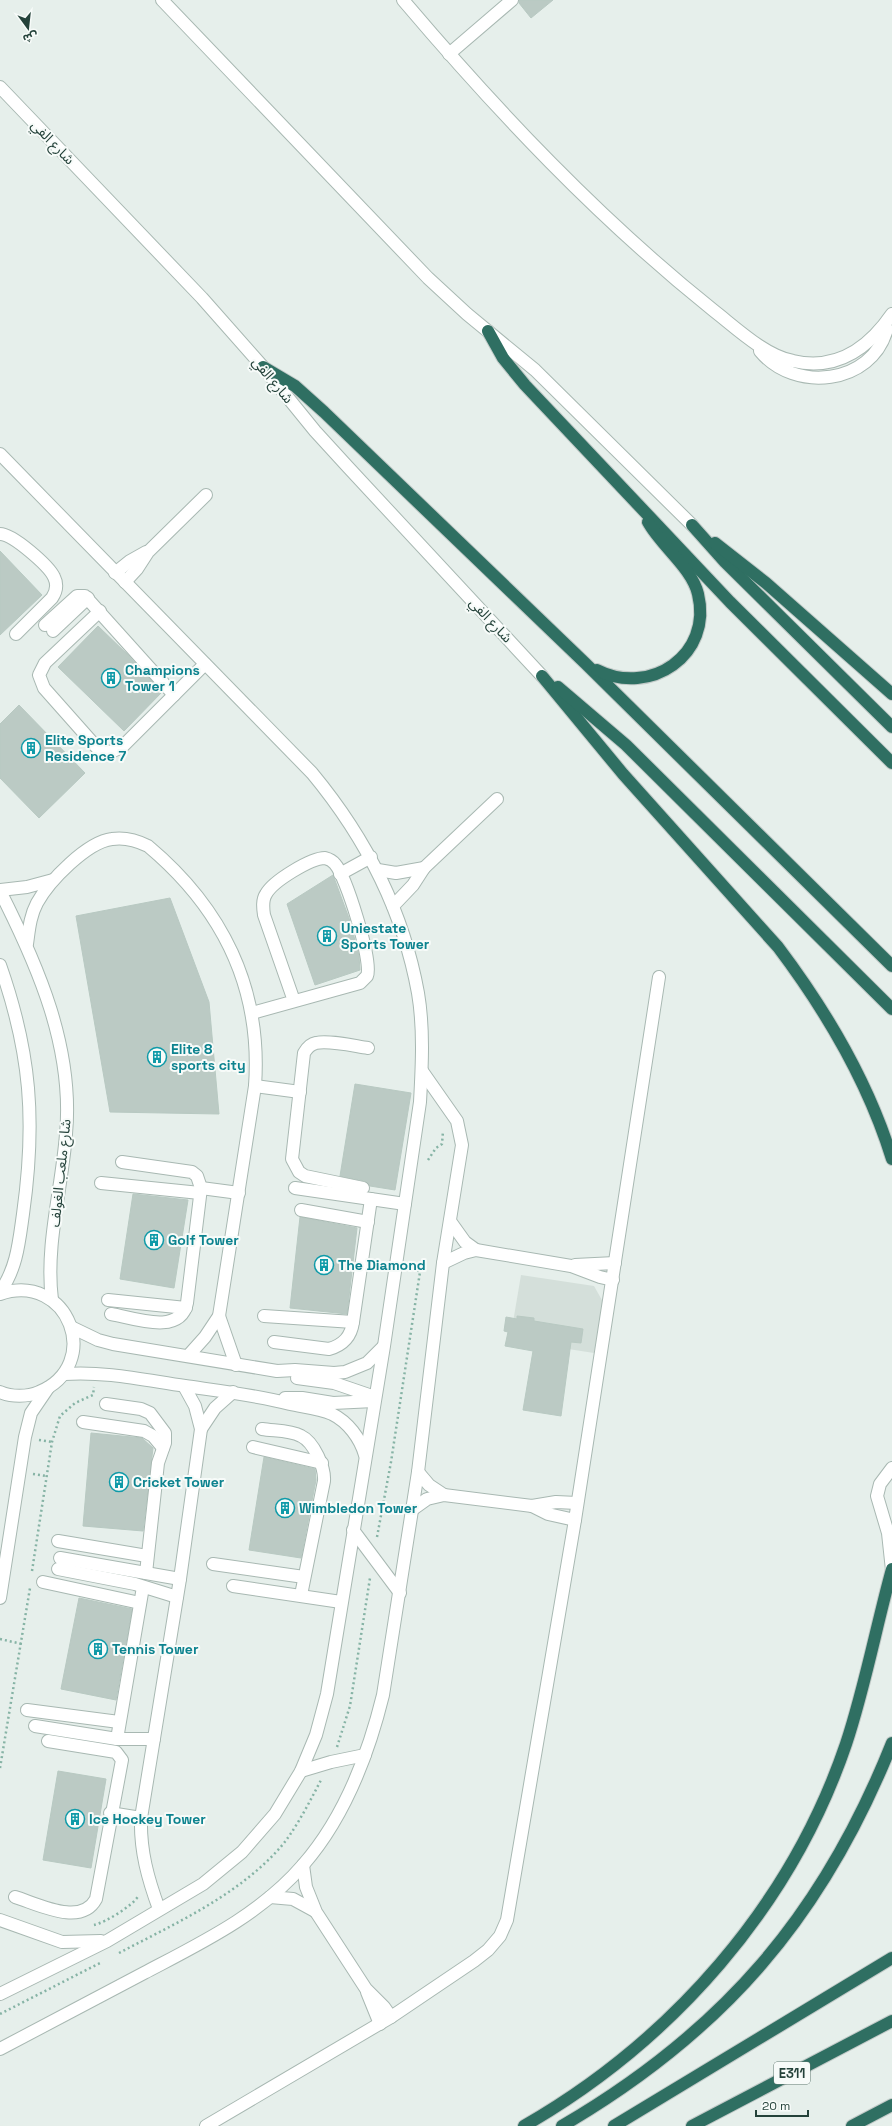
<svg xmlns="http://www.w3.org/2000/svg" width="892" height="2126" viewBox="0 0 892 2126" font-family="'Space Grotesk','Noto Sans Arabic',sans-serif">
	<rect width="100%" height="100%" fill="#e6efeb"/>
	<!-- built -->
	<path fill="#d4dfda" d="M 521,1275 L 594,1286 L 603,1302 L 594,1353 L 510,1340 Z"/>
	<!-- building -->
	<g fill="#bbcac4" stroke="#b8c9c2">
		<path d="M 519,0 L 553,0 L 531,18 L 519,3 Z"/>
		<path d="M 0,551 L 42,595 L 0,635 Z"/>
		<path d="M 98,626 L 127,654 L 162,692 L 124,731 L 58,667 Z"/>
		<path d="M 19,705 L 85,773 L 39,818 L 0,778 L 0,724 Z"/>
		<path d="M 333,875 L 350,921 L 359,956 L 360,970 L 315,985 L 287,904 Z"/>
		<path d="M 170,898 L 209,1002 L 219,1114 L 110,1112 L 76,916 Z"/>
		<path d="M 355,1084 L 411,1093 L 395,1190 L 370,1186 L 365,1181 L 340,1176 Z"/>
		<path d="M 133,1194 L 188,1200 L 174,1288 L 120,1279 Z"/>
		<path d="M 300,1217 L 357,1228 L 347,1314 L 290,1308 Z"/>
		<path d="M 517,1316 L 534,1318 L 534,1321 L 583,1329 L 581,1343 L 571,1342 L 561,1416 L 523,1410 L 533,1351 L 505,1346 L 508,1332 L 504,1331 L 506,1317 L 517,1319 Z"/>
		<path d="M 91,1433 L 142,1438 L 153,1448 L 143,1531 L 83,1526 Z"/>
		<path d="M 264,1457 L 315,1469 L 316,1480 L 301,1558 L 249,1550 Z"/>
		<path d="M 79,1598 L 132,1609 L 116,1700 L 61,1689 Z"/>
		<path d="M 58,1771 L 106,1779 L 91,1868 L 43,1860 Z"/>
	</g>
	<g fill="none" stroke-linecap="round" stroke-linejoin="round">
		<defs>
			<g id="minor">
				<path d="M 162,0 L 428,278 L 467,314 L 535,370 L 692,525"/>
				<path d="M 403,0 C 498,112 598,218 713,310 C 735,327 765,356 793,361 C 836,371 868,349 892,314"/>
				<path d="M 449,54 L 512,0"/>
				<path d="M 0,87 L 202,298 L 263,367 L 315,431 L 347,466 L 542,676"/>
				<path d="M 760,351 C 794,393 872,385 887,329"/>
				<path d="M 0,454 L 312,773 C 365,837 403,910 418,993 C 424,1028 422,1066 420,1102 L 384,1346 L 327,1694 L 316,1735 L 301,1771 L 275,1814 L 242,1852 L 203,1884 L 107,1941 L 0,1994"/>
				<path d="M 0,534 C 13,534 49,566 54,577 C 58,585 56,592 52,598 L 16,634"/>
				<path d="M 115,573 L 130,561 L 146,552"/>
				<path d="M 125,582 L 137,569 L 148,552 L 206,495"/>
				<path d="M 100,611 L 45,663 L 39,675 L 44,688 L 99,750 L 111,752 L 122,747 L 205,664"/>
				<path d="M 45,625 L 77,596 L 85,596 L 174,695"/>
				<path d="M 53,631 L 88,598"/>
				<path d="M 378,870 L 396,873 L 424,868"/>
				<path d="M 340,874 L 371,857"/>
				<path d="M 0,890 L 27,887 L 53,880"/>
				<path d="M 0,891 C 38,966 74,1048 66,1134 C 62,1188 45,1246 52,1300"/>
				<path d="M 393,906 L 413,885 L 424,868 L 497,799"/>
				<path d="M 27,944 C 29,930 30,916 37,903 C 49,881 87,842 112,839 C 125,837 136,840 148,846 C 222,908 262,988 255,1086 L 219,1316 L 205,1337 L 188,1356"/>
				<path d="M 0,965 C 31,1053 36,1122 23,1214 C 19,1242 17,1268 0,1292"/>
				<path d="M 252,1013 L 360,983 L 367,976 C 373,962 346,876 335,864 C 332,860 329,859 325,858 C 311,858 273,881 266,894 C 262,900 263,908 264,915 L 294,1001"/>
				<path d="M 255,1086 L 300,1092"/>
				<path d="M 101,1183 L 200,1193"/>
				<path d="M 201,1188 L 239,1193"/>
				<path d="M 295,1188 L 405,1204"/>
				<path d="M 363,1188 L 305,1176 L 299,1172 L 292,1159 L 304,1053 C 307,1048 310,1044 316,1043 C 329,1040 354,1046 368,1048"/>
				<path d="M 301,1210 L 368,1222"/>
				<path d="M 450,1221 L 465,1242 L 476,1250"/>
				<path d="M 443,1263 L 464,1253 L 476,1250 L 571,1266 L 600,1277 L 613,1280"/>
				<path d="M 575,1265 L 615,1263"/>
				<path d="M 0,1294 C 69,1271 104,1365 39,1392 C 28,1397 11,1397 0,1392"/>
				<path d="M 108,1300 L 186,1308"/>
				<path d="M 111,1314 C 134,1318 180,1336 187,1303 L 201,1188 L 197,1176 L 192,1172 L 122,1162"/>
				<path d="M 219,1316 L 236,1365"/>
				<path d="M 264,1316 L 353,1322"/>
				<path d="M 71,1327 L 98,1340 L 113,1344 L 277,1371 L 295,1370 L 334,1373 L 345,1372 L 367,1363 L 383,1347"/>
				<path d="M 274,1342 L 329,1349 C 343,1345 351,1337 353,1322 L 371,1199"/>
				<path d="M 64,1374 C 105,1371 144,1380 185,1386 C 220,1391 256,1395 290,1404 C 304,1407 319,1408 332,1414 C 348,1422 360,1438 365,1455"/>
				<path d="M 297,1378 L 334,1383 L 375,1397"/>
				<path d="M 285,1398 L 302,1398 L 333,1403 L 374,1401"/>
				<path d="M 106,1404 L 141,1409 L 150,1413 L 165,1433 L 165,1443 L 158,1463 L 146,1573"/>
				<path d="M 83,1422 L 144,1431 L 153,1436 L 163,1448"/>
				<path d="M 201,1429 L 215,1408 L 233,1392"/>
				<path d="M 262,1429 C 274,1431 290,1430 301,1436 C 314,1442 325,1468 324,1481 L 301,1595"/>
				<path d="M 253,1447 L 322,1463"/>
				<path d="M 418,1472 L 429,1485 L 444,1495"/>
				<path d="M 532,1506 L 548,1514 L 575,1520"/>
				<path d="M 413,1509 L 427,1499 L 444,1495 L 532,1506 L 556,1502 L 577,1503"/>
				<path d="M 353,1530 L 400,1593"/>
				<path d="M 58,1541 L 147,1556"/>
				<path d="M 60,1558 L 180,1579"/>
				<path d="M 213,1564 L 304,1577"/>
				<path d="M 58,1569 L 135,1584 L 177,1597"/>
				<path d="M 892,1570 L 888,1533 L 877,1496 L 880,1484 L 892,1468"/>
				<path d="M 43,1582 L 140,1603"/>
				<path d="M 233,1586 L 341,1602"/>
				<path d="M 0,1598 L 25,1437 L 31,1413 L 48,1388"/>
				<path d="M 27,1710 L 119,1722"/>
				<path d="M 35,1726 L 117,1739 L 154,1739"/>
				<path d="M 117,1739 L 143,1587"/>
				<path d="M 301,1771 L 331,1762 L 365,1755"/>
				<path d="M 110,1813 L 141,1818"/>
				<path d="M 303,1865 L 306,1887 L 316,1912 L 366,1989 L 384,2007 L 391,2017"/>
				<path d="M 15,1897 C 38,1904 81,1927 96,1899 L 122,1760 L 116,1752 L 48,1741"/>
				<path d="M 270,1897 L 293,1899 L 315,1911"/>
				<path d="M 159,1909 C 148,1879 140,1851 141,1818 L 180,1579 L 201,1429 L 195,1406 L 184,1386"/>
				<path d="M 0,1920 L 62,1942 L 101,1941"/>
				<path d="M 367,1992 L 380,2024"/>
				<path d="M 0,2049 C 48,2024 96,1998 144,1973 C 201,1943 260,1915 303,1865 C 345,1817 368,1756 383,1695 L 418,1472 L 443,1263 L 462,1145 L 457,1121 L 422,1071"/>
				<path d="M 206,2126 L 391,2017 L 474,1961 L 488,1950 L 500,1936 L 507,1920 L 575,1520 L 659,977"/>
			</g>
			<g id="highway">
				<path d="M 488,331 L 503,358 L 525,385 L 730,602 L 892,763"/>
				<path d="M 263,367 L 295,386 L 324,412 L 585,663 L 892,966"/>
				<path d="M 692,525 L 725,562 L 892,727"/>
				<path d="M 715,543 L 766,583 L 892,694"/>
				<path d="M 597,670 C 650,697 713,655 698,594 C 692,568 661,546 648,522"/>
				<path d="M 542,676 L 623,774 L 778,947 C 827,1012 868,1081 892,1159"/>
				<path d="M 558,687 L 626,745 L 892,1009"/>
				<path d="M 524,2126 C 672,2041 791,1906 846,1744 C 865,1687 876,1627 892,1569"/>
				<path d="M 562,2126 C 723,2032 823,1916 892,1743"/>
				<path d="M 614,2126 L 892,1958"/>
				<path d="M 692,2126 L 892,2021"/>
				<path d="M 852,2126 L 892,2105"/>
			</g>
		</defs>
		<!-- minor casing -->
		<use href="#minor" stroke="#a8b8b2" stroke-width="14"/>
		<!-- highway casing -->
		<use href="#highway" stroke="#c2cac8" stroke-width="14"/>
		<!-- path -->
		<g stroke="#86b3a5" stroke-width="2.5" stroke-dasharray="2 3" stroke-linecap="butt">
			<path d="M 428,1160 L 436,1148 L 442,1144 L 443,1131"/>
			<path d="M 39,1440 L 52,1442"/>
			<path d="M 33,1474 L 46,1476"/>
			<path d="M 377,1537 L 391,1462 L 420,1272 L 414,1268 L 412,1262"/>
			<path d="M 32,1571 L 52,1442 L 60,1416 L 75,1403 L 93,1395 L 94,1387"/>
			<path d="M 0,1639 L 22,1644"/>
			<path d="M 337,1747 L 350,1706 L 370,1578"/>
			<path d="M 0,1768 L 30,1588"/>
			<path d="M 94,1925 C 106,1922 133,1906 139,1895"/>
			<path d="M 119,1953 C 174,1924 235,1897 278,1850 C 294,1833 310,1801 321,1780"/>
			<path d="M 0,2014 L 102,1962"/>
		</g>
		<!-- minor -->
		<use href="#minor" stroke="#fff" stroke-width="12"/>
		<!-- highway -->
		<use href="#highway" stroke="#2f6f62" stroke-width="12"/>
	</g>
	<!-- icons -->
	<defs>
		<symbol id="building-ring" viewBox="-11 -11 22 22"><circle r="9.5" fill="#f7fbf9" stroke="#0f9aa8" stroke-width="1.5"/><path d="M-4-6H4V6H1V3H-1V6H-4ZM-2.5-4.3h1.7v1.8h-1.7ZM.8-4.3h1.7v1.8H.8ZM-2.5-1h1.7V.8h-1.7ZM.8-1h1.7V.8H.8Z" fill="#0f9aa8"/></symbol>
	</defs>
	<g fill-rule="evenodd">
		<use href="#building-ring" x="100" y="667" width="22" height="22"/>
		<use href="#building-ring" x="20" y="737" width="22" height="22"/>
		<use href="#building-ring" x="316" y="925" width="22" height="22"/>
		<use href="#building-ring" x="146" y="1046" width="22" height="22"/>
		<use href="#building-ring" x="143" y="1229" width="22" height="22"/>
		<use href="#building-ring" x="313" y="1254" width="22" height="22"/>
		<use href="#building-ring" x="108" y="1471" width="22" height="22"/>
		<use href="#building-ring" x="274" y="1497" width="22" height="22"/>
		<use href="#building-ring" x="87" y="1638" width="22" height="22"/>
		<use href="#building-ring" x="64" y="1808" width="22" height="22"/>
	</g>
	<g text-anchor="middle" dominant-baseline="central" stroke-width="4" stroke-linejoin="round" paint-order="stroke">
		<!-- shield labels -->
		<rect fill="#f7fbf9" stroke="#637a73" stroke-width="1" x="774" y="2062" width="36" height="22" rx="3"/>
		<g font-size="13" font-weight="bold" fill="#24423a">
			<text x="792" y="2073">E311</text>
		</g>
		<!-- street labels -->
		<g font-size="14" fill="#24423a" stroke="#f7fbf9">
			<text transform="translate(53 142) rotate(46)">شارع الفي</text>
			<text transform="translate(273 380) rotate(50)">شارع الفي</text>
			<text transform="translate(491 620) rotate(47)">شارع الفي</text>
			<text transform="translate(60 1173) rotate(-84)">شارع ملعب الغولف</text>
		</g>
		<!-- culture labels -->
		<g font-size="14" font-weight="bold" fill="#0d838f" stroke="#f7fbf9" text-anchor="start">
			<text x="125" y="670">Champions<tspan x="125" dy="16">Tower 1</tspan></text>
			<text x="45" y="740">Elite Sports<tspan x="45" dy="16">Residence 7</tspan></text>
			<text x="341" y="928">Uniestate<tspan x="341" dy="16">Sports Tower</tspan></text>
			<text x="171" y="1049">Elite 8<tspan x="171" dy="16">sports city</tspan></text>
			<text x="168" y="1240">Golf Tower</text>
			<text x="338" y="1265">The Diamond</text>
			<text x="133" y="1482">Cricket Tower</text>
			<text x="299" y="1508">Wimbledon Tower</text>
			<text x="112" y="1649">Tennis Tower</text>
			<text x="89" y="1819">Ice Hockey Tower</text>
		</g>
	</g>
	<!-- north arrow -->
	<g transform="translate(28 28) rotate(165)" stroke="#f7fbf9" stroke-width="3" paint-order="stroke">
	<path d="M0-3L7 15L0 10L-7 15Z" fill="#24423a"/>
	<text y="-6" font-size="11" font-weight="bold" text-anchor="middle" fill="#24423a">ش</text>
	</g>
	<!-- scale -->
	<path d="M756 2110v6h52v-6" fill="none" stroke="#24423a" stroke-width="2"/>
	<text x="762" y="2110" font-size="12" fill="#24423a" stroke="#f7fbf9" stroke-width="3" paint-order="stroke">20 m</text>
</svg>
